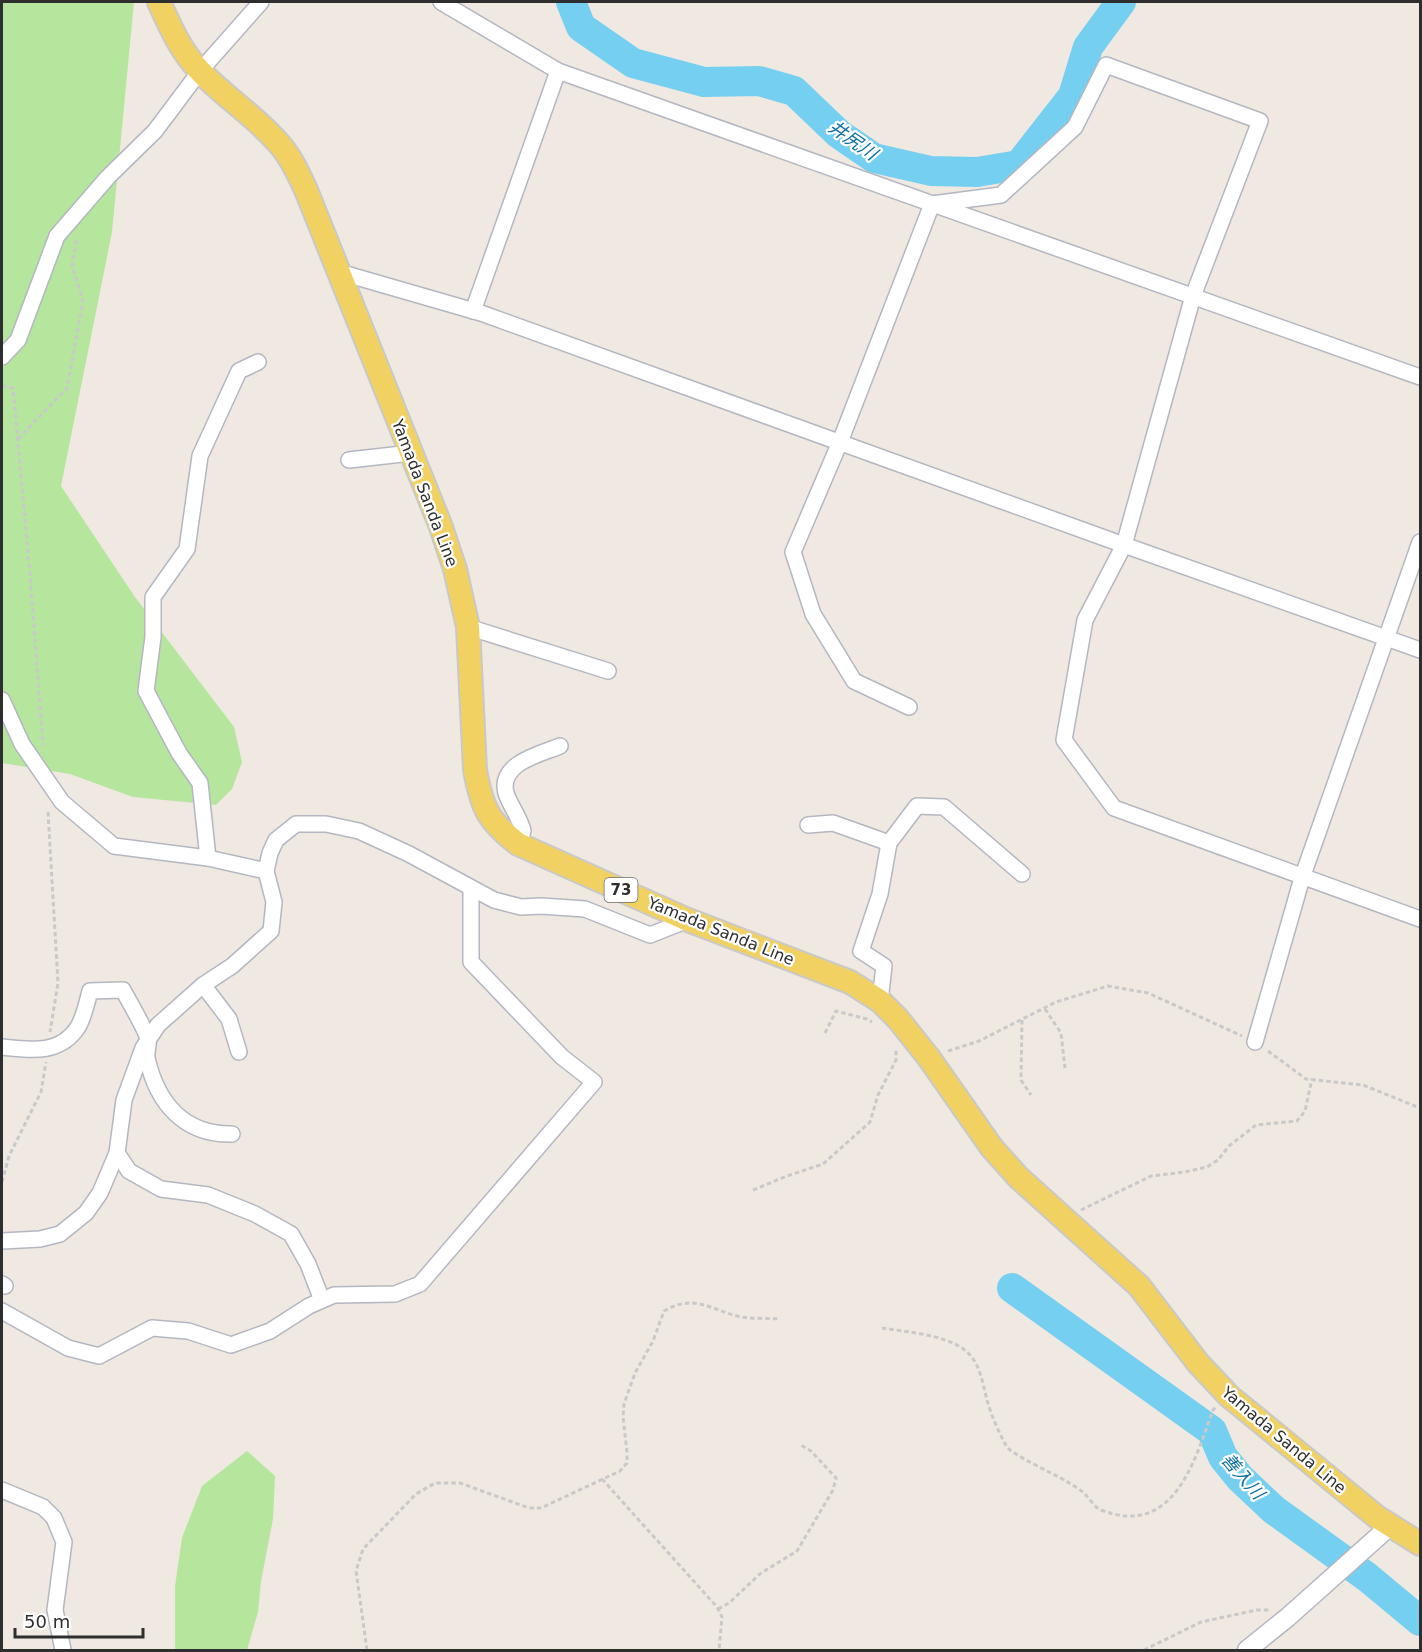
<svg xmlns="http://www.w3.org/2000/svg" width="1422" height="1652" viewBox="0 0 1422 1652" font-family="'DejaVu Sans','Noto Sans JP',sans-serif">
	<rect width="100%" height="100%" fill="#efe9e1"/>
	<!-- green -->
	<g fill="#b6e59e">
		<path d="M 2,2 L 134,2 L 112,232 L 61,486 L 135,597 L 234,727 L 242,762 L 232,789 L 216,805 L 133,797 L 70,774 L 2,763 Z"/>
		<path d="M 247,1451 L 275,1476 L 273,1519 L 261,1581 L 258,1612 L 247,1650 L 175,1650 L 175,1586 L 182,1538 L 202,1486 Z"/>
	</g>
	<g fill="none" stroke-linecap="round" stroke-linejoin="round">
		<!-- river -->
		<g stroke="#75cff0" stroke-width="30">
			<path d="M 571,2 L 581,27 L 633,63 L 704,82 L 759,81 L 794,91 L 839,134 L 874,158 L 931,171 L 977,172 L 1019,165 L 1073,96 L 1088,47 L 1121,2"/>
			<path d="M 1012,1288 L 1212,1431 L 1223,1457 L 1240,1478 L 1274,1510 L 1367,1577 L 1420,1621"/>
		</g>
		<defs>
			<g id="minor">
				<path d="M 441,2 L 558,71 L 1420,377"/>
				<path d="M 339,272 L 481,313 L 1124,545 L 1420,650"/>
				<path d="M 473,311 L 558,71"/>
				<path d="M 2,357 L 18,340 L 57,236 L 108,177 L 155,131 L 200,71 L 261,2"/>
				<path d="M 349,460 L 411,453"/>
				<path d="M 468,627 L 608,671"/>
				<path d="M 2,700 L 22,744 L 62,802 L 114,846 L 208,858 L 266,871"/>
				<path d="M 909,707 L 854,681 L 813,614 L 793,552 L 840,442 L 932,204 L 1001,195 L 1075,127 L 1106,65 L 1260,121 L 1193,296 L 1124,545 L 1085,620 L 1064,740 L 1114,808 L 1420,919"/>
				<path d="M 808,825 L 833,823 L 889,843"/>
				<path d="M 518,844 L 523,831 C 520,817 510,806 506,793 C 498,763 541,754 560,746"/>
				<path d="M 208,858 L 200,783 L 179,753 L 146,691 L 153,637 L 153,597 L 187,549 L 200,456 L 239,371 L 258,362"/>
				<path d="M 203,985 L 229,1019 L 239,1052"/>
				<path d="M 880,1001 L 884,966 L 861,951 L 880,894 L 889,843 L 917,806 L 944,807 L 1022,874"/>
				<path d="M 1255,1042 L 1302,878 L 1420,542"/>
				<path d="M 2,1047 C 30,1050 60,1055 78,1027 C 84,1017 87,1002 90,991 L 123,990 C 128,1000 147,1031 148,1040 C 149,1046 146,1052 147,1058 C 157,1103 184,1135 232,1134"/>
				<path d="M 117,1153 L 129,1171 L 161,1189 L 208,1195 L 255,1214 L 291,1234 L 308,1264 L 322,1300"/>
				<path d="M 2,1241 L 40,1239 L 60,1234 L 86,1213 L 100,1193 L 117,1153 L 124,1100 L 143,1048 L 158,1025 L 203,985 L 232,966 L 271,931 L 274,902 L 266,871 L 270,853 L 276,840 L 296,824 L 326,824 L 359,831 L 409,854 L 494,900 L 521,907 L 541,906 L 585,909 L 650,935 L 688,920"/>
				<path d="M 2,1284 L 5,1286"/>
				<path d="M 2,1311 L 68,1348 L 99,1356 L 152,1328 L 188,1331 L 231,1345 L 270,1331 L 309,1306 L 334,1295 L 395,1294 L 420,1284 L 594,1082 L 562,1057 L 471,962 L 471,888"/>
				<path d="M 2,1490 L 43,1507 L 54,1518 L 64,1542 L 55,1610 L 63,1650"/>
			</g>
			<path id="tertiary" d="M 1247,1650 L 1288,1617 L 1390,1526"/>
			<path id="primary" d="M 159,2 C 170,26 180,50 199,70 C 224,97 257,117 281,146 C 292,159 299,175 306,190 L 441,527 L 455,569 L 468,627 L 475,770 C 482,808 488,821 518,844 L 688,920 L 850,982 L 880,1001 L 898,1019 L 929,1058 L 992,1148 L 1019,1178 L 1139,1286 L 1198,1363 L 1229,1396 L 1377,1517 L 1420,1544"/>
		</defs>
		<!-- minor casing -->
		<use href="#minor" stroke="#b4b7c1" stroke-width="18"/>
		<!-- tertiary casing -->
		<use href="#tertiary" stroke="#b4b7c1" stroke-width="21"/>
		<!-- primary casing -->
		<use href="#primary" stroke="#c9c9c9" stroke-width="26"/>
		<!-- path -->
		<g stroke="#c9c9c9" stroke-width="3" stroke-dasharray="4.5 3" stroke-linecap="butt">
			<path d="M 2,386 L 13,388 L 30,575 L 43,745"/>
			<path d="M 18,439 L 67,388 L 83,301 L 72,265 L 77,239"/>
			<path d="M 48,812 L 58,983 L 50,1032"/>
			<path d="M 1045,1009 L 1061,1033 L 1065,1068"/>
			<path d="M 1022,1020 L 1021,1080 L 1031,1095"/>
			<path d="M 825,1033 L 836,1011 L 867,1019 L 872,1022"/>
			<path d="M 948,1051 L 979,1041 L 1056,1002 L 1108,986 L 1148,993 L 1242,1036"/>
			<path d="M 1268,1051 L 1306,1079 L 1363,1085 L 1420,1108"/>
			<path d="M 2,1182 L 9,1156 L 41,1092 L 46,1062"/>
			<path d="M 753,1190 L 787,1176 L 823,1164 L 870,1122 L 878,1095 L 896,1060 L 896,1048"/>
			<path d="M 1081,1210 L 1151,1176 L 1185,1172 L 1207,1167 L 1218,1160 L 1229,1146 L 1256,1125 L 1297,1121 L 1305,1111 L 1312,1079"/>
			<path d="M 882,1328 C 907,1332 940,1334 962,1348 C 980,1360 982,1381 987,1400 C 991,1415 999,1433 1007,1447 C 1013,1455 1054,1474 1066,1481 C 1072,1485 1080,1489 1085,1494 C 1090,1499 1094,1507 1101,1510 C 1173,1538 1194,1463 1213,1410 L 1216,1407"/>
			<path d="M 602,1479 L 717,1607 L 722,1617 L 719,1650"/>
			<path d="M 718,1609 L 729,1603 L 761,1573 L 797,1551 L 833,1490 L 836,1478 L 811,1451 L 799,1444"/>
			<path d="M 367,1650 L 356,1571 L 363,1549 L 416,1494 L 435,1483 L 460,1483 L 529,1508 L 541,1508 L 620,1471 L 627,1463 L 627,1452 L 623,1417 L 624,1404 L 635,1373 L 653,1341 L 664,1311 C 696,1293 710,1310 741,1317 C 753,1319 767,1318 779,1319"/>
			<path d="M 1144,1650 L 1201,1622 L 1257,1610 L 1269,1610"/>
		</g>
		<!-- minor -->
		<use href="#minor" stroke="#fff" stroke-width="15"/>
		<!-- tertiary -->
		<use href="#tertiary" stroke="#fff" stroke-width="18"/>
		<!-- primary -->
		<use href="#primary" stroke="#f2d163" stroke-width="22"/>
	</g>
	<g text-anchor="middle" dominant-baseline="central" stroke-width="4.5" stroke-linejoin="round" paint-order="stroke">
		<!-- shield labels -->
		<rect fill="#fff" stroke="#6d6d6d" stroke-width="1.5" x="604.5" y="878" width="33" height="24" rx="4.5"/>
		<g font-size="15" font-weight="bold" fill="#2e2e2e">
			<text x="621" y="890">73</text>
		</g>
		<!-- street labels -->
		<g font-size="16" fill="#2e2e2e" stroke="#fff">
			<text transform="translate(425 493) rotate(69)">Yamada Sanda Line</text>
			<text transform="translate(721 931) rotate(22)">Yamada Sanda Line</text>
			<text transform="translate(1284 1440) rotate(40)">Yamada Sanda Line</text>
		</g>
		<!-- water labels -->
		<g font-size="18" font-style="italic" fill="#0d6fa3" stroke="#fff">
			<text transform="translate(853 140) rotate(35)">井尻川</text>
			<text transform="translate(1243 1476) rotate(49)">善入川</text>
		</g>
	</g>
	<!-- border -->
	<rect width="1422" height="1652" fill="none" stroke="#2e2e2e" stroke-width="6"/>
	<!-- scale -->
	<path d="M15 1628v9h128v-9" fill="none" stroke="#2e2e2e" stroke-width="3"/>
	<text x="24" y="1628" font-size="18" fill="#2e2e2e" stroke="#ffffff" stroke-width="4.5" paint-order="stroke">50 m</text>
</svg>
